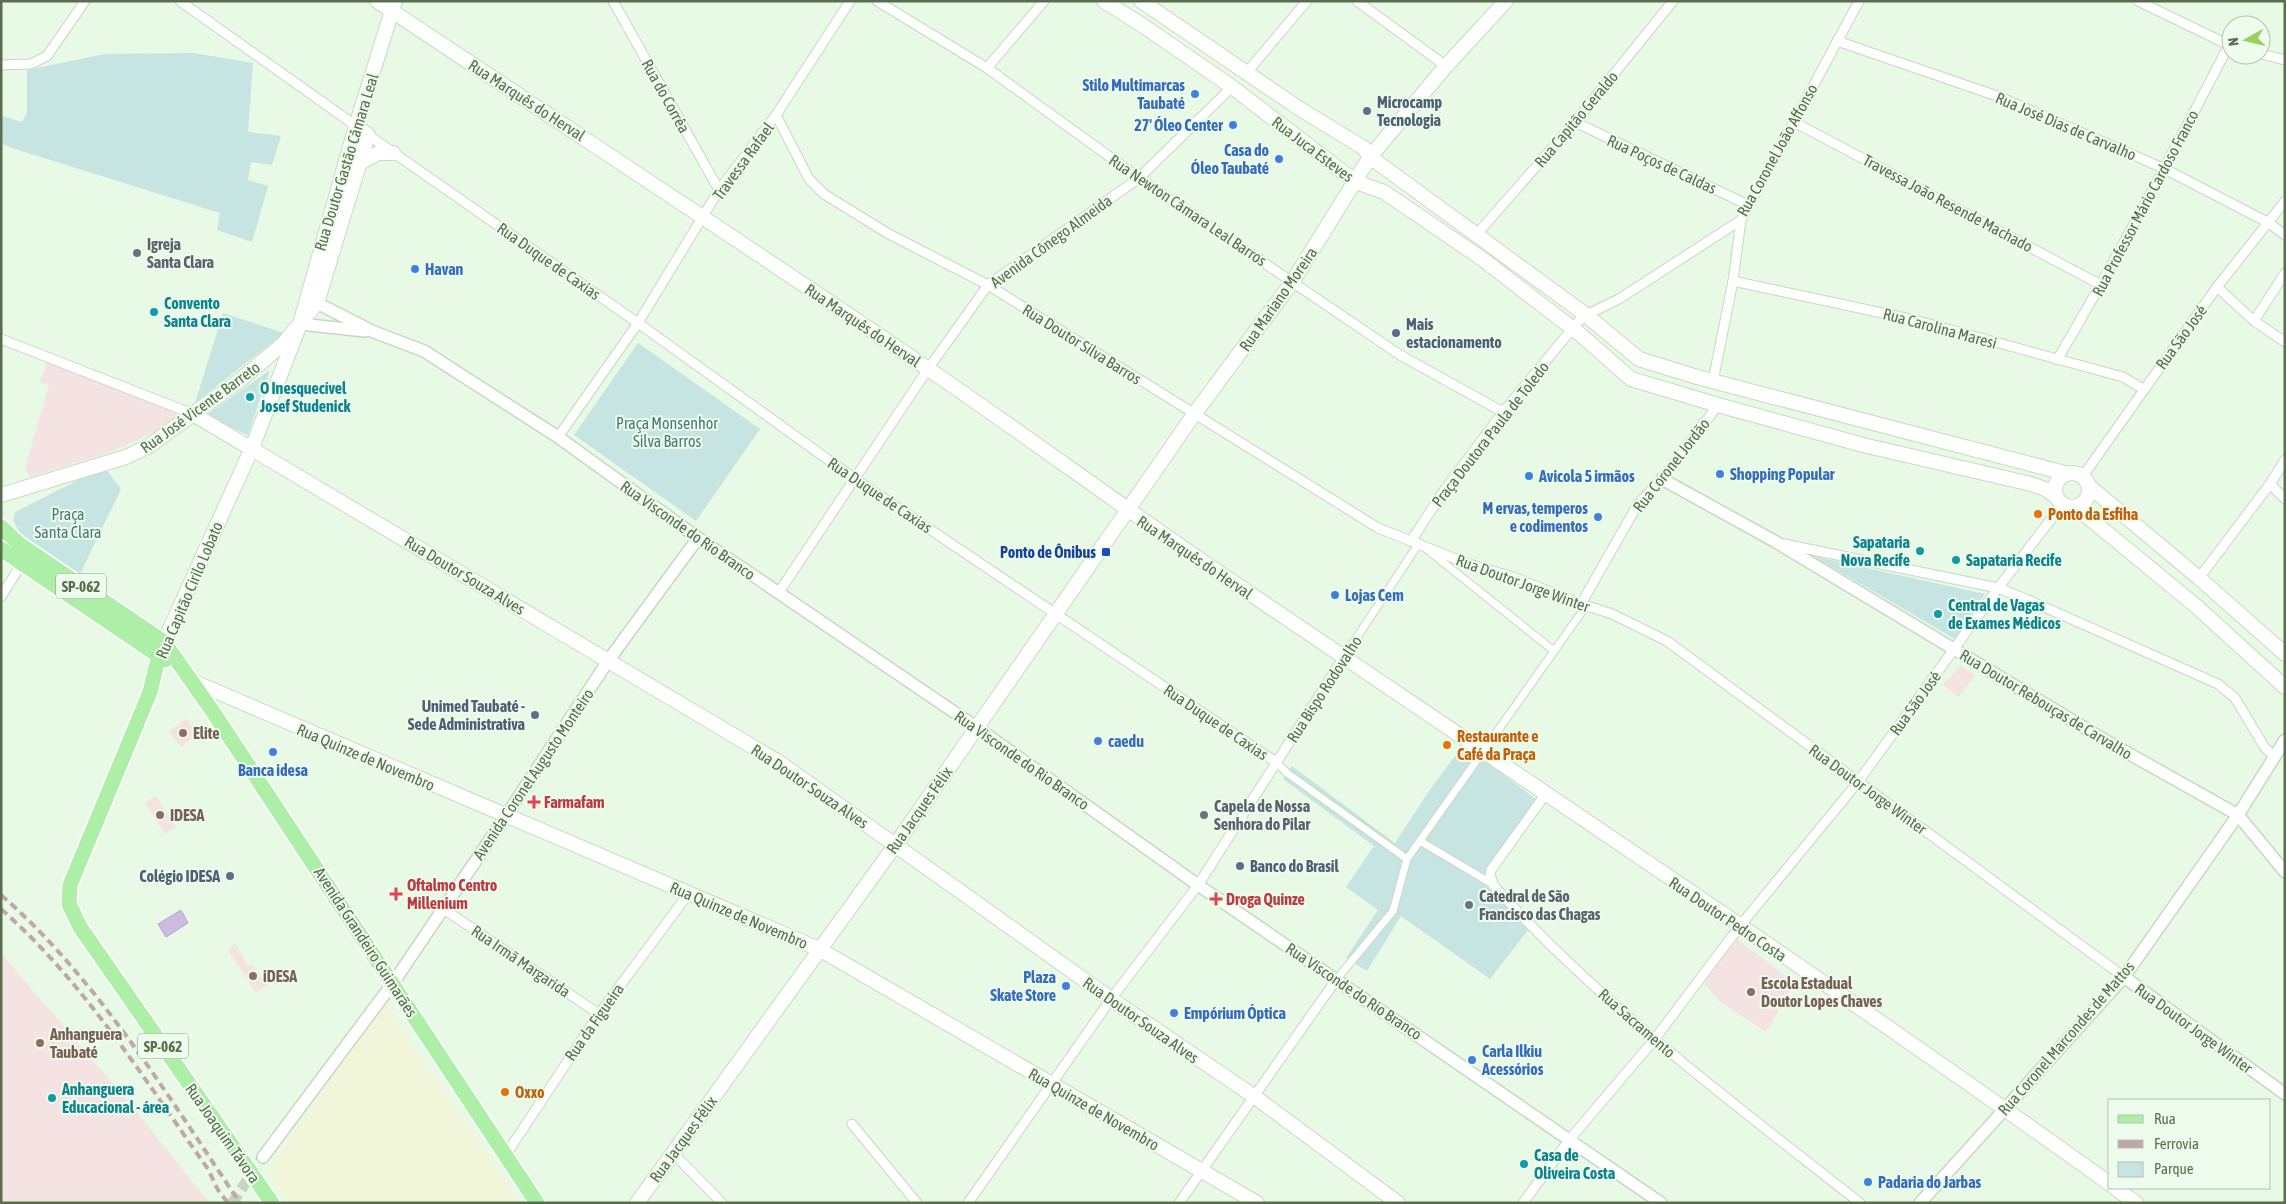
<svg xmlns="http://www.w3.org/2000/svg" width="2286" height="1204" viewBox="0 0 2286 1204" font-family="'Asap Condensed',sans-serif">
	<rect width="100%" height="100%" fill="#e8f9e6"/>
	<!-- education -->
	<g fill="#f5e3e4">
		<path d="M 48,359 L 181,412 L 157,431 L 111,452 L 30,477 L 25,468 L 49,385 L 40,382 Z"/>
		<path d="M 1961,665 L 1975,675 L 1959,697 L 1943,685 Z"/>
		<path d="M 187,718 L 197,735 L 181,747 L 169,732 Z"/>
		<path d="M 156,796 L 176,827 L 165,834 L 145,803 Z"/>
		<path d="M 1737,939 L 1795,983 L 1766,1032 L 1719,1001 L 1703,981 Z"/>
		<path d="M 235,943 L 248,966 L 252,964 L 267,985 L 256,993 L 228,950 Z"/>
		<path d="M 1,953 L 135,1110 L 209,1203 L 1,1203 Z"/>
	</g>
	<!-- medical -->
	<path fill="#f1f5da" d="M 384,1002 L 520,1203 L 289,1203 L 268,1171 Z"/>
	<!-- green -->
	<g fill="#c6e4e1">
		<path d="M 194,53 L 253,63 L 248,132 L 281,136 L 272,165 L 251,162 L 248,180 L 268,186 L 252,242 L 217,230 L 220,213 L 15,149 L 1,143 L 1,116 L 22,122 L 27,113 L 27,70 L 105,54 Z"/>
		<path d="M 223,313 L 284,333 L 195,403 Z"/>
		<path d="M 638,343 L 760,429 L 696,521 L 574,435 Z"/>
		<path d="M 270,370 L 248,435 L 205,416 Z"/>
		<path d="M 104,467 L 121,489 L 80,574 L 20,533 L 13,520 L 15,512 Z"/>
		<path d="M 1813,556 L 1985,594 L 1955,639 Z"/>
		<path d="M 1461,748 L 1492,766 L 1537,800 L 1512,835 L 1486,885 L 1528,930 L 1490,979 L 1401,916 L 1367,971 L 1346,958 L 1378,910 L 1346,887 L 1374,846 L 1283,779 L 1292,766 L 1395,843 L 1429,791 Z"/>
	</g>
	<!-- water -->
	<path fill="#ccbde0" stroke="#b8a5d0" d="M 181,910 L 188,923 L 166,937 L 158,924 Z"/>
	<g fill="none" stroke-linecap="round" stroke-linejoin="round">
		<!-- tertiary-tunnel -->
		<path stroke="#c4d6c0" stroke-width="11" stroke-dasharray="11 5.5" stroke-linecap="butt" d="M 232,1203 L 263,1157"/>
		<defs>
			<g id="pedestrian">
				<path d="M 1344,657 L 1419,543 L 1554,651"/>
				<path d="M 1276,762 L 1287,773 L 1407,859"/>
				<path d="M 1420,841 L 1494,885"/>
				<path d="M 1336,980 L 1393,911 L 1407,859 L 1586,606"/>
			</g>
			<g id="minor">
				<path d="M 180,1 L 356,126"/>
				<path d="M 613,1 L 719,190"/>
				<path d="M 877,1 L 987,68 L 1139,178 L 1400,355 L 1503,412"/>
				<path d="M 1357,1 L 1446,66"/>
				<path d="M 2138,1 L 2231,46"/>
				<path d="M 1837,41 L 2000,97 L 2165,169 L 2269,223 L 2285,235"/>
				<path d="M 2261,54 L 2285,60"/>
				<path d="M 1,65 L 31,64 L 47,56 L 85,1"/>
				<path d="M 987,68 L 1044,1"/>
				<path d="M 1247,72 L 1307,1"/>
				<path d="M 776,115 L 809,179 L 824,194 L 887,233 L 988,285 L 1378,528 L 1466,563 L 1513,577 L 1581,604 L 1612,614 L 1667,641 L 2124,977"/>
				<path d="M 1575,122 L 1748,205"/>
				<path d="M 1794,122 L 2101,285"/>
				<path d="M 368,135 L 638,323 L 855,479 L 1276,762"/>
				<path d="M 1477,234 L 1575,122 L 1673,1"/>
				<path d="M 1733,281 L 1915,320 L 2101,371 L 2123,377 L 2143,389"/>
				<path d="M 2217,287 L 2254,321 L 2285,342"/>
				<path d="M 2254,321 L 2285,273"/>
				<path d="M 1,339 L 193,414"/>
				<path d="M 2057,360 C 2118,257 2174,151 2229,45"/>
				<path d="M 1713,381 L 1733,281 L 1741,220"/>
				<path d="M 558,437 L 638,323 L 719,190 L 776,115 L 850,1"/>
				<path d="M 2083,476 L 2217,287 L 2285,201"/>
				<path d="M 2270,484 L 2285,499"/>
				<path d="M 1411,541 L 1443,492 L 1503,412 L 1578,322 L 1586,315 L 1619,299 L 1741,220 L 1859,1"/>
				<path d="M 1784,544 L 1998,588 L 2026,599 L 2218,684 L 2235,698 L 2265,748 L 2274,756"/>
				<path d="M 2199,578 L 2270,484 L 2285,460"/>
				<path d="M 779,592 L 928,369 L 988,285 L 1139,178 L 1232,87"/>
				<path d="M 1,597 L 22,563"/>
				<path d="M 1581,604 L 1638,504 L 1662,479 L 1718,405"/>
				<path d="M 1545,795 L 1491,870 L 1490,875 L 1494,886 C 1602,1006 1733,1103 1860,1203"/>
				<path d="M 442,908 L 599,1014"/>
				<path d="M 852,1124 L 917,1203"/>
				<path d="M 673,1153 L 722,1203"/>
				<path d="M 505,1156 L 599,1014 L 689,893"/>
				<path d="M 968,1203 L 1111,999 L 1198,885 L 1344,657"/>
				<path d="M 1179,1203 L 1336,980"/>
				<path d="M 1523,1203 L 1570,1139 L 1654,1040 L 1739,927 L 1858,782 L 1998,588 L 2062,505"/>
			</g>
			<g id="tertiary">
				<path d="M 309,299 L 374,332 L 424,351 L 558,437 L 698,538 L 976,727 L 1198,885 L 1661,1203"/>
				<path d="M 300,324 L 365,331"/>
				<path d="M 1662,479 L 1776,542 L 2103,739 L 2238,815 L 2285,872"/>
				<path d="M 2124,977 L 2285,1094"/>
				<path d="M 263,1157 L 393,983 L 506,816 L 608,661 L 698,538"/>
				<path d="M 1920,1203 L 2124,977 L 2238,815 L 2285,740"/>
			</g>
			<g id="secondary">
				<path d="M 377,1 C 558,122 741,241 921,364 C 1034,441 1144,523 1258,599 C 1543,792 1830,983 2110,1184"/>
				<path d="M 1104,1 L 1145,27 L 1232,87 L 1356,182 L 1384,192 L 1481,258 L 1581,335 L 1631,379 L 1718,405 L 1863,445 L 2031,484 L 2045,489 L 2054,495"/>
				<path d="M 1141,1 L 1300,109 L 1364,148 L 1370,157 L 1586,315 L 1639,359 L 1697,377 L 2065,473"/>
				<path d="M 362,162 L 378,153 L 393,153"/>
				<path d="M 193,414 L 780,763 L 1111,999 L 1255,1097 L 1398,1203"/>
				<circle cx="2072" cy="490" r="17"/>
				<path d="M 2090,487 L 2199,578 L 2285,654"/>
				<path d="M 1,495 L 126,457 L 149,446 L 240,380 L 283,344 L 317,303 L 368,135 L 356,126"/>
				<path d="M 2074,507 L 2083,513 L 2196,606 L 2285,687"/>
				<path d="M 164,642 L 252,448 L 300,324 L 356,126 L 395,1"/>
				<path d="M 194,682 L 819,949 L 1257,1203"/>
				<path d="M 2115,1188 L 2136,1203"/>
				<path d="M 637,1203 L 896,844 L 1195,413 L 1293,281 L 1370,157 L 1446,66 L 1506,1"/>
			</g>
			<g id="primary">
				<path d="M 1,527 L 19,544 L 164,642 L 213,712 L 537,1203"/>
				<path d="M 1,549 L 165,660"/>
				<path d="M 164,642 L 159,655 L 150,692 L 70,885 L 69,904 L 80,927 L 272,1203"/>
			</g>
		</defs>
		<!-- pedestrian casing -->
		<use href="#pedestrian" stroke="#c6d9c0" stroke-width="9"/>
		<!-- minor casing -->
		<use href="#minor" stroke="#c6d9c0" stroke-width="11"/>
		<!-- tertiary casing -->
		<use href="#tertiary" stroke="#c6d9c0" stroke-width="14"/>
		<!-- secondary casing -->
		<use href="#secondary" stroke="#c6ddbf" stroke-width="16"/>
		<!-- primary casing -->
		<use href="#primary" stroke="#fff" stroke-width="18"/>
		<!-- pedestrian -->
		<use href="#pedestrian" stroke="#fff" stroke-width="7"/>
		<!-- minor -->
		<use href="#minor" stroke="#fff" stroke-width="9"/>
		<!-- tertiary -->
		<use href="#tertiary" stroke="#fff" stroke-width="11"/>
		<!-- secondary -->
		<use href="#secondary" stroke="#fff" stroke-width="14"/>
		<!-- primary -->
		<use href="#primary" stroke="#adefa7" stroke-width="15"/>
		<!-- rail -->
		<g stroke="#c1a6ab" stroke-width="4" stroke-dasharray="8 5" stroke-linecap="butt">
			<path d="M 1,895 C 96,977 170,1099 240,1203"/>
			<path d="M 1,909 C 84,982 144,1079 208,1169 L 218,1190 L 228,1203"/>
		</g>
	</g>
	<!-- markers -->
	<g fill="#3f7fe0" stroke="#edfcec" stroke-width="2">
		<circle cx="1195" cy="94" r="5"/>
		<circle cx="1233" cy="125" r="5"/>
		<circle cx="1279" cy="159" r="5"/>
		<circle cx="415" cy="269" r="5"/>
		<circle cx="1720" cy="474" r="5"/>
		<circle cx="1529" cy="476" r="5"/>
		<circle cx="1598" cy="517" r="5"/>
		<circle cx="1335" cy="595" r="5"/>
		<circle cx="1098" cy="741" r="5"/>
		<circle cx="273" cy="752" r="5"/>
		<circle cx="1066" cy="986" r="5"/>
		<circle cx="1174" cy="1013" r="5"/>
		<circle cx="1472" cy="1060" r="5"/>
		<circle cx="1868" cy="1182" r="5"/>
	</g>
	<g fill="#5c6f8a" stroke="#edfcec" stroke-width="2">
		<circle cx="1367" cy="111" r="5"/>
		<circle cx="1396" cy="333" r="5"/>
		<circle cx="535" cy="715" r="5"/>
		<circle cx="1240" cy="866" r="5"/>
		<circle cx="230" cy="876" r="5"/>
	</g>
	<g fill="#6b7280" stroke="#edfcec" stroke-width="2">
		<circle cx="137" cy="253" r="5"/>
		<circle cx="1204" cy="815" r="5"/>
		<circle cx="1469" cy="905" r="5"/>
	</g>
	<g fill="#0f9aa8" stroke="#edfcec" stroke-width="2">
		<circle cx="154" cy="312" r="5"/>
		<circle cx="250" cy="397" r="5"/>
		<circle cx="1920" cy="551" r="5"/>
		<circle cx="1956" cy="560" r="5"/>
		<circle cx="1938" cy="614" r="5"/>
		<circle cx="52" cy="1098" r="5"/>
		<circle cx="1524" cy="1164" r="5"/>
	</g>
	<g fill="#e8710a" stroke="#edfcec" stroke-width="2">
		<circle cx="2038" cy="514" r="5"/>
		<circle cx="1447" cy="745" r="5"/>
		<circle cx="505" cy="1092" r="5"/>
	</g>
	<rect fill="#1a4fb4" stroke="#edfcec" stroke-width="2" x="1101" y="547" width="10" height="10" rx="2.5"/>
	<g fill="#8d6e63" stroke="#edfcec" stroke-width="2">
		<circle cx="183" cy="733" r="5"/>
		<circle cx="160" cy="815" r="5"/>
		<circle cx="253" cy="976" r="5"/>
		<circle cx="1751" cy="992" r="5"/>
		<circle cx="40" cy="1043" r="5"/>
	</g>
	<g fill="#e0444e" stroke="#edfcec" stroke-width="2">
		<path d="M531.5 794.5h5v5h5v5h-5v5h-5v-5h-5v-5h5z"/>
		<path d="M393.5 886.5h5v5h5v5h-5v5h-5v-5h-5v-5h5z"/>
		<path d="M1213.5 891.5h5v5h5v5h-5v5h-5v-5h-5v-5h5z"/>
	</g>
	<g text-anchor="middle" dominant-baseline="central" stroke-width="4" stroke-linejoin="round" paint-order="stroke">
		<!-- shield labels -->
		<g fill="#edfcec" stroke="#86997d" stroke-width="1">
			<rect x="56" y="573.5" width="50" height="25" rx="4"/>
			<rect x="138" y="1033.5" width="50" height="25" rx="4"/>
		</g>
		<g font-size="15" font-weight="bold" fill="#5a6e4e">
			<text x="81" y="586">SP-062</text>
			<text x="163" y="1046">SP-062</text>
		</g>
		<!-- shop labels -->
		<g font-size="16" font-weight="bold" fill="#366cbe" stroke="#edfcec" text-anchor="start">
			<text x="1185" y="85" text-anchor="end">Stilo Multimarcas<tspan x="1185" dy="18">Taubaté</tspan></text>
			<text x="1223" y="125" text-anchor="end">27' Óleo Center</text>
			<text x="1269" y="150" text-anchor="end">Casa do<tspan x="1269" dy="18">Óleo Taubaté</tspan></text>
			<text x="425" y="269">Havan</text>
			<text x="1730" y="474">Shopping Popular</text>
			<text x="1539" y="476">Avicola 5 irmãos</text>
			<text x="1588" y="508" text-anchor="end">M ervas, temperos<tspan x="1588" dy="18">e codimentos</tspan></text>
			<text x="1345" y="595">Lojas Cem</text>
			<text x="1108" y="741">caedu</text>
			<text x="273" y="770" text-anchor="middle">Banca idesa</text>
			<text x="1056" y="977" text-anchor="end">Plaza<tspan x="1056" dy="18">Skate Store</tspan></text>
			<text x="1184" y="1013">Empórium Óptica</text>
			<text x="1482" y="1051">Carla Ilkiu<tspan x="1482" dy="18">Acessórios</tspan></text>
			<text x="1878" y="1182">Padaria do Jarbas</text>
		</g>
		<!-- street labels -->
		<g font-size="16" fill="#5a6e4e" stroke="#edfcec">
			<text transform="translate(666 96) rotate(61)">Rua do Corrêa</text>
			<text transform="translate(527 100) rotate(33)">Rua Marquês do Herval</text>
			<text transform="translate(1576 119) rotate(-50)">Rua Capitão Geraldo</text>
			<text transform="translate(2066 126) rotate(23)">Rua José Dias de Carvalho</text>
			<text transform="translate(1313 149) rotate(37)">Rua Juca Esteves</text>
			<text transform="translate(1777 150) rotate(-61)">Rua Coronel João Affonso</text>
			<text transform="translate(743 161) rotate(-54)">Travessa Rafael</text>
			<text transform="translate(346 162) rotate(-73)">Rua Doutor Gastão Câmara Leal</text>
			<text transform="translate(1662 164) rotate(25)">Rua Poços de Caldas</text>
			<text transform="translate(1948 203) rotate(28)">Travessa João Resende Machado</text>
			<text transform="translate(2145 203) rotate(-62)">Rua Professor Mário Cardoso Franco</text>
			<text transform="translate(1188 210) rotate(34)">Rua Newton Câmara Leal Barros</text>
			<text transform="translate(1051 241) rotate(-36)">Avenida Cônego Almeida</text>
			<text transform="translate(549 261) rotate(35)">Rua Duque de Caxias</text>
			<text transform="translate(1278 299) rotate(-55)">Rua Mariano Moreira</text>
			<text transform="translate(863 325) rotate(34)">Rua Marquês do Herval</text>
			<text transform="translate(1940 328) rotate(15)">Rua Carolina Maresi</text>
			<text transform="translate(2181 337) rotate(-54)">Rua São José</text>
			<text transform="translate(1082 344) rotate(32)">Rua Doutor Silva Barros</text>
			<text transform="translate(200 407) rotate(-36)">Rua José Vicente Barreto</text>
			<text transform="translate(1490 434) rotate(-52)">Praça Doutora Paula de Toledo</text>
			<text transform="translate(1671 465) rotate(-52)">Rua Coronel Jordão</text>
			<text transform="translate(880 495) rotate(34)">Rua Duque de Caxias</text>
			<text transform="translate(688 530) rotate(35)">Rua Visconde do Rio Branco</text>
			<text transform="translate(1195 557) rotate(34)">Rua Marquês do Herval</text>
			<text transform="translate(465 575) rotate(31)">Rua Doutor Souza Alves</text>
			<text transform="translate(1523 583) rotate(20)">Rua Doutor Jorge Winter</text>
			<text transform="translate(189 590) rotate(-67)">Rua Capitão Cirilo Lobato</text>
			<text transform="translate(1324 689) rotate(-57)">Rua Bispo Rodovalho</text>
			<text transform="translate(1915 703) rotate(-54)">Rua São José</text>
			<text transform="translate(2046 704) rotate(31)">Rua Doutor Rebouças de Carvalho</text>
			<text transform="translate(1216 722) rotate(34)">Rua Duque de Caxias</text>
			<text transform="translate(366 757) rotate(23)">Rua Quinze de Novembro</text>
			<text transform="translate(1022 760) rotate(35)">Rua Visconde do Rio Branco</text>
			<text transform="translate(533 774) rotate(-56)">Avenida Coronel Augusto Monteiro</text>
			<text transform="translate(810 786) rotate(34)">Rua Doutor Souza Alves</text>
			<text transform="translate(1868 789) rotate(36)">Rua Doutor Jorge Winter</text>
			<text transform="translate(919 810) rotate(-55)">Rua Jacques Félix</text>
			<text transform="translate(739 915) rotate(23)">Rua Quinze de Novembro</text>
			<text transform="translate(1728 919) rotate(34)">Rua Doutor Pedro Costa</text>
			<text transform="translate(366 942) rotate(57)">Avenida Grandeiro Guimarães</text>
			<text transform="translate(521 961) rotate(34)">Rua Irmã Margarida</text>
			<text transform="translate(1354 991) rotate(34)">Rua Visconde do Rio Branco</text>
			<text transform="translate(1141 1020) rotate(35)">Rua Doutor Souza Alves</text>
			<text transform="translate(594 1022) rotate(-55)">Rua da Figueira</text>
			<text transform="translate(1637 1023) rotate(41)">Rua Sacramento</text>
			<text transform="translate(2194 1028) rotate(36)">Rua Doutor Jorge Winter</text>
			<text transform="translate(2066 1038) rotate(-49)">Rua Coronel Marcondes de Mattos</text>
			<text transform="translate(1094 1109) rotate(30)">Rua Quinze de Novembro</text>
			<text transform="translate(223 1133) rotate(55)">Rua Joaquim Távora</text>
			<text transform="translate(683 1139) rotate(-54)">Rua Jacques Félix</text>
		</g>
		<!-- service labels -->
		<g font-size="16" font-weight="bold" fill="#4e5e75" stroke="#edfcec" text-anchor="start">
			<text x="1377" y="102">Microcamp<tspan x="1377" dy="18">Tecnologia</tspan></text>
			<text x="1406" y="324">Mais<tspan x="1406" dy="18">estacionamento</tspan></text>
			<text x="525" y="706" text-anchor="end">Unimed Taubaté -<tspan x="525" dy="18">Sede Administrativa</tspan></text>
			<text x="1250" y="866">Banco do Brasil</text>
			<text x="220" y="876" text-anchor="end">Colégio IDESA</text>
		</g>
		<!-- worship labels -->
		<g font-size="16" font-weight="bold" fill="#5b616d" stroke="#edfcec" text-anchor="start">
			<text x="147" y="244">Igreja<tspan x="147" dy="18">Santa Clara</tspan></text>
			<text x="1214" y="806">Capela de Nossa<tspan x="1214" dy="18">Senhora do Pilar</tspan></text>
			<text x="1479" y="896">Catedral de São<tspan x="1479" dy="18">Francisco das Chagas</tspan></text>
		</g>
		<!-- culture labels -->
		<g font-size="16" font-weight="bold" fill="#0d838f" stroke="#edfcec" text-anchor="start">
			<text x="164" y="303">Convento<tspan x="164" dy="18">Santa Clara</tspan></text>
			<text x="260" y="388">O Inesquecível<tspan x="260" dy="18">Josef Studenick</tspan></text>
			<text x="1910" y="542" text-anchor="end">Sapataria<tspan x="1910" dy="18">Nova Recife</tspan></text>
			<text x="1966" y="560">Sapataria Recife</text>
			<text x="1948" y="605">Central de Vagas<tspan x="1948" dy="18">de Exames Médicos</tspan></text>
			<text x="62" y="1089">Anhanguera<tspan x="62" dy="18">Educacional - área</tspan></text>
			<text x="1534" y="1155">Casa de<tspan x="1534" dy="18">Oliveira Costa</tspan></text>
		</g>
		<!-- park labels -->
		<g font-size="16" fill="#4b7978" stroke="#edfcec">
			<text x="667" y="423">Praça Monsenhor<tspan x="667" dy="18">Silva Barros</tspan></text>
			<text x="68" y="514">Praça<tspan x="68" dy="18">Santa Clara</tspan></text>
		</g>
		<!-- food labels -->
		<g font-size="16" font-weight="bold" fill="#c56008" stroke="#edfcec" text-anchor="start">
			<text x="2048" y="514">Ponto da Esfiha</text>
			<text x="1457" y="736">Restaurante e<tspan x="1457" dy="18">Café da Praça</tspan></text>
			<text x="515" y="1092">Oxxo</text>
		</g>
		<!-- transit labels -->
		<g font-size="16" font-weight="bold" fill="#164399" stroke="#edfcec" text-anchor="end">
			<text x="1096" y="552">Ponto de Ônibus</text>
		</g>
		<!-- education labels -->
		<g font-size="16" font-weight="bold" fill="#785e54" stroke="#edfcec" text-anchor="start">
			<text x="193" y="733">Elite</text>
			<text x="170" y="815">IDESA</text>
			<text x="263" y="976">iDESA</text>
			<text x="1761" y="983">Escola Estadual<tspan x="1761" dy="18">Doutor Lopes Chaves</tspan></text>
			<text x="50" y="1034">Anhanguera<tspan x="50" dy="18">Taubaté</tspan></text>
		</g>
		<!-- health labels -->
		<g font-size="16" font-weight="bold" fill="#be3a42" stroke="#edfcec" text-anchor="start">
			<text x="544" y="802">Farmafam</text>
			<text x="407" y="885">Oftalmo Centro<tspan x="407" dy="18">Millenium</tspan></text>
			<text x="1226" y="899">Droga Quinze</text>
		</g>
	</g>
	<!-- border -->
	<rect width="2286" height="1204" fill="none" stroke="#5a6e4e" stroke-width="5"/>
	<!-- legend -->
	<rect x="2108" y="1099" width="162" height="90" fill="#edfcec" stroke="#b2c3ad"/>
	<rect x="2118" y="1115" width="25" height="8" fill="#adefa7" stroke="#b2c3ad"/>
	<text x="2154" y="1124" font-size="15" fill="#5a6e4e">Rua</text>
	<rect x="2118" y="1140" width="25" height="8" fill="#c1a6ab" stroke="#b2c3ad"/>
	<text x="2154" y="1149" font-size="15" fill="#5a6e4e">Ferrovia</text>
	<rect x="2118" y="1162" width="25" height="15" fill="#c6e4e1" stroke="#b2c3ad"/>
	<text x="2154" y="1174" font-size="15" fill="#5a6e4e">Parque</text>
	<!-- north arrow -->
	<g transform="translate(2246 40) rotate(262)"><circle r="24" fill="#edfcec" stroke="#b2c3ad"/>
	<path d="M0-4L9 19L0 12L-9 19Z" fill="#96d25c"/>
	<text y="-8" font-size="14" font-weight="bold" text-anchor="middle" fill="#5a6e4e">N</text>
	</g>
</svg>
